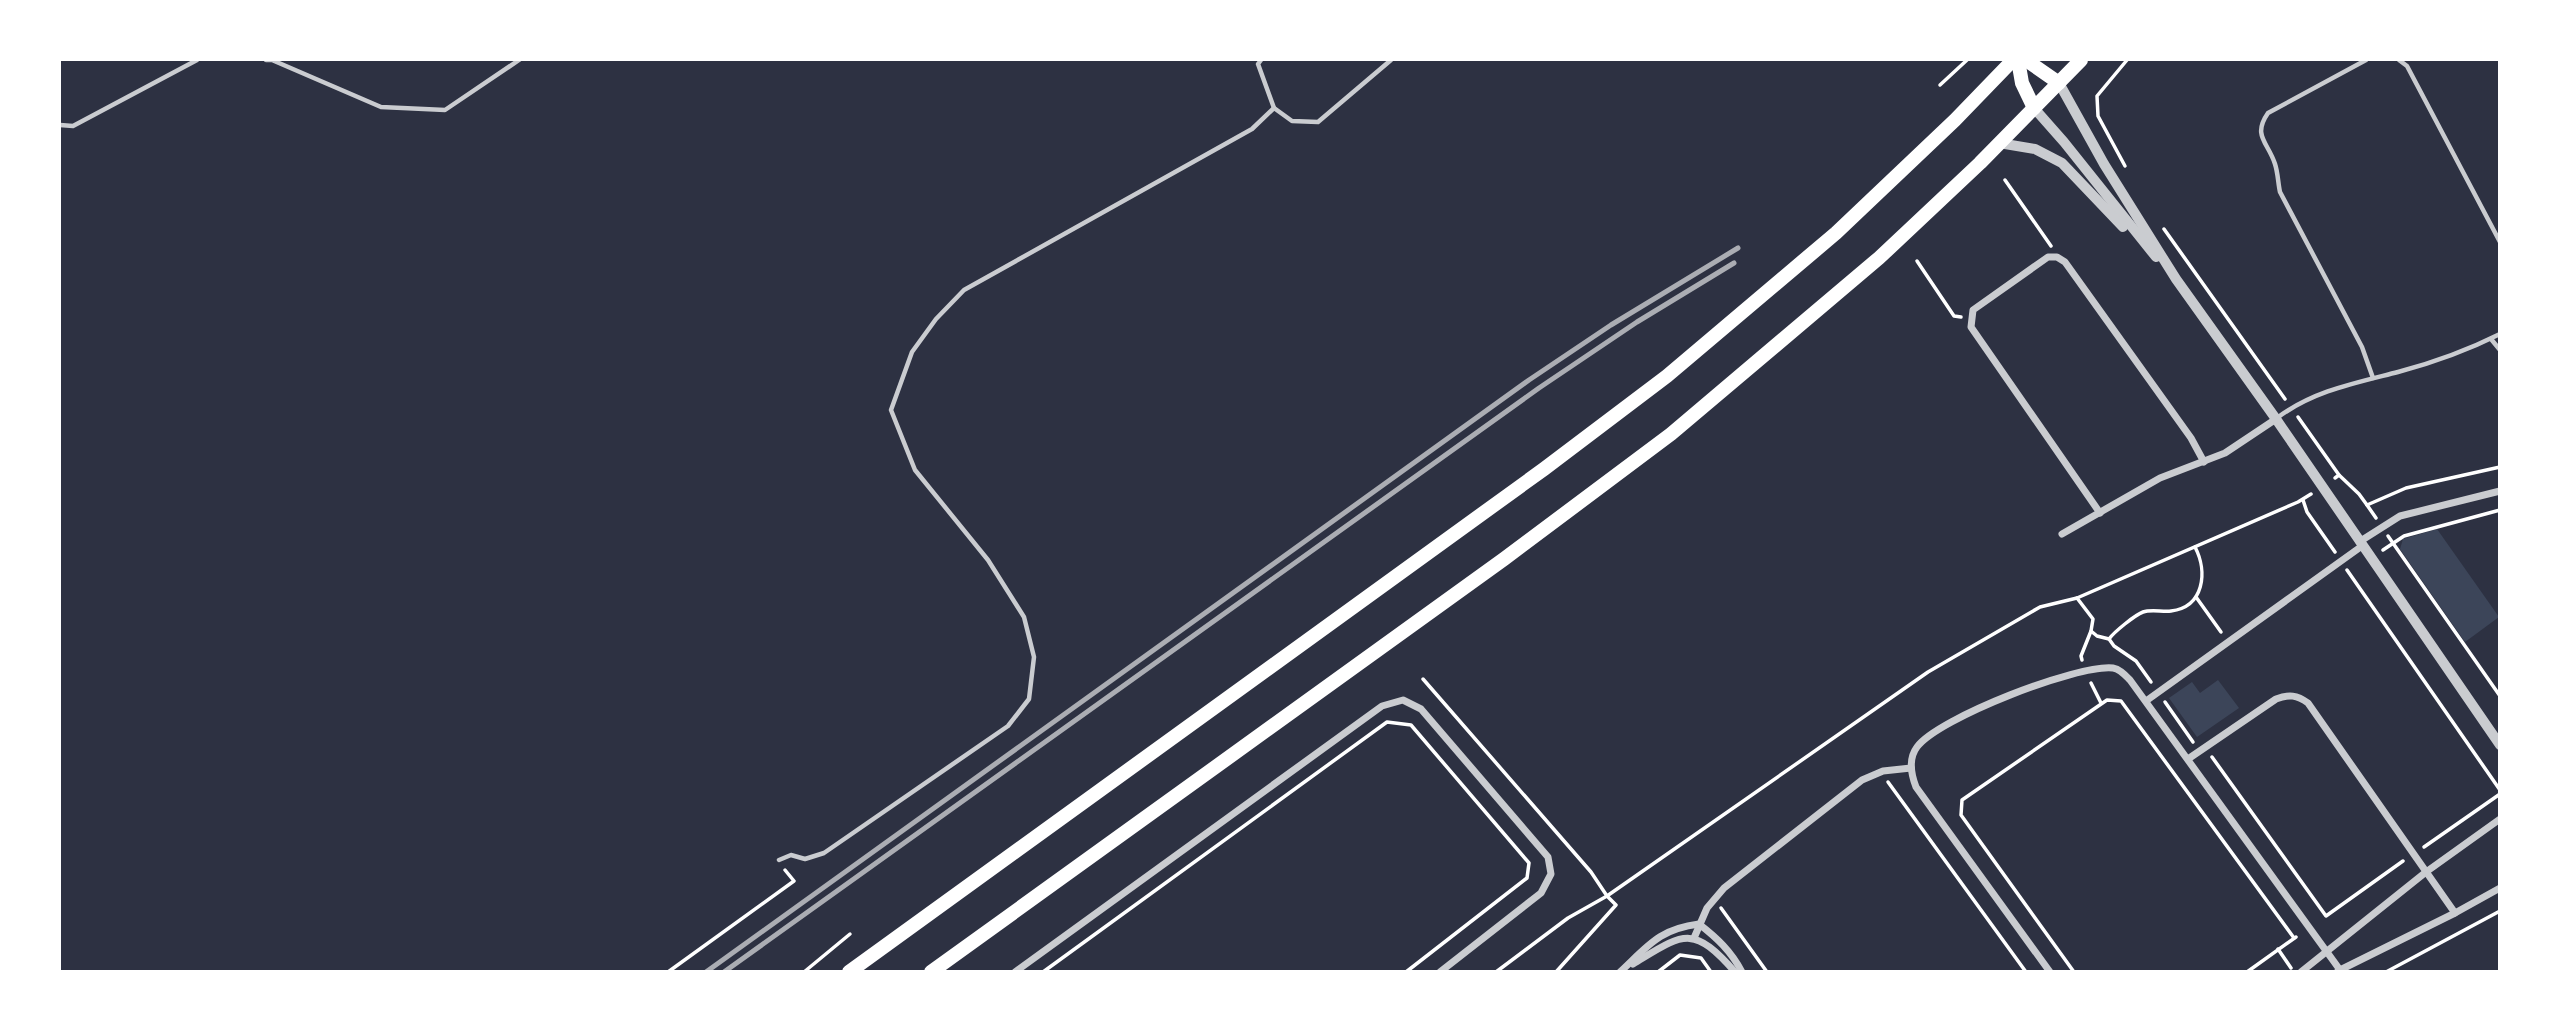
<svg xmlns="http://www.w3.org/2000/svg" width="2559" height="1031" viewBox="0 0 2559 1031" font-family="Georgia,serif">
	<rect width="100%" height="100%" fill="#2d3142"/>
	<!-- green -->
	<g fill="#3c4559">
		<path d="M 2437,529 L 2499,617 L 2465,642 L 2400,549 L 2403,539 Z"/>
		<path d="M 2218,680 L 2239,708 L 2197,737 L 2169,698 L 2192,682 L 2200,693 Z"/>
	</g>
	<g fill="none" stroke-linecap="round" stroke-linejoin="round">
		<!-- path -->
		<g stroke="#fff" stroke-width="3.5">
			<path d="M 1940,85 L 1967,60"/>
			<path d="M 2125,166 L 2098,116 L 2097,96 L 2127,60"/>
			<path d="M 2005,180 L 2051,246"/>
			<path d="M 2164,229 L 2285,399"/>
			<path d="M 1917,261 L 1954,316 L 1961,317"/>
			<path d="M 2298,417 L 2339,475"/>
			<path d="M 2335,478 L 2339,475 L 2359,494 L 2367,505 L 2406,488 L 2500,467"/>
			<path d="M 2303,500 L 2307,512 L 2335,552"/>
			<path d="M 2367,505 L 2376,518"/>
			<path d="M 2388,536 L 2500,696"/>
			<path d="M 2383,550 L 2404,536 L 2500,510"/>
			<path d="M 2347,570 L 2500,790"/>
			<path d="M 2196,597 L 2221,632"/>
			<path d="M 2077,598 L 2093,619 L 2091,631 L 2081,656 L 2082,660"/>
			<path d="M 2091,631 L 2097,636 L 2109,639 L 2114,646 L 2136,661 L 2151,682"/>
			<path d="M 2109,639 C 2114,632 2135,615 2143,612 C 2151,609 2162,612 2171,611 C 2204,607 2208,572 2195,547"/>
			<path d="M 1423,679 L 1591,872 L 1607,896 L 1616,905 L 1556,972"/>
			<path d="M 2091,683 L 2101,703"/>
			<path d="M 2165,702 L 2193,742"/>
			<path d="M 2212,757 L 2326,916 L 2403,861"/>
			<path d="M 1888,782 L 2026,972"/>
			<path d="M 2424,847 L 2500,794"/>
			<path d="M 1721,908 L 1767,972"/>
			<path d="M 2278,949 L 2291,968"/>
			<path d="M 668,972 L 794,881 L 785,870"/>
			<path d="M 804,972 L 850,934"/>
			<path d="M 1043,972 L 1387,722 L 1411,725 L 1529,863 L 1527,878 L 1406,972"/>
			<path d="M 1496,972 L 1568,918 L 1607,896 L 1928,672 L 2040,607 L 2077,598 L 2298,502 L 2311,494"/>
			<path d="M 1658,972 L 1680,955 L 1701,958 L 1711,972"/>
			<path d="M 2074,972 L 1961,815 L 1962,800 L 2107,700 L 2121,701 L 2294,938"/>
			<path d="M 2247,972 L 2296,937"/>
			<path d="M 2386,972 L 2500,911"/>
		</g>
		<!-- service -->
		<g stroke="#caccd0" stroke-width="4.5">
			<path d="M 266,60 L 272,60 L 381,107 L 445,110 L 519,60"/>
			<path d="M 1261,60 L 1258,64 L 1274,108 L 1292,121 L 1318,122 L 1391,60"/>
			<path d="M 2366,60 L 2268,113 C 2252,136 2268,142 2275,164 C 2278,173 2278,183 2280,192 L 2362,347 L 2373,378"/>
			<path d="M 2399,60 L 2407,66 L 2500,242"/>
			<path d="M 60,125 L 73,126 L 197,60"/>
			<path d="M 2491,339 L 2500,350"/>
			<path d="M 2277,418 C 2313,391 2355,383 2398,372 C 2432,363 2468,350 2500,334"/>
			<path d="M 779,860 L 791,855 L 805,859 L 824,853 L 1008,726 L 1029,699 L 1034,657 L 1024,617 L 988,560 L 915,470 L 891,410 L 912,352 L 936,319 L 964,290 L 1252,129 L 1274,108"/>
		</g>
		<!-- minor -->
		<g stroke="#caccd0" stroke-width="7">
			<path d="M 2100,513 L 1971,327 L 1973,310 L 2048,257 L 2057,257 L 2065,262 L 2191,438 L 2204,462"/>
			<path d="M 2062,534 L 2160,478 L 2225,453 L 2276,419"/>
			<path d="M 2359,542 L 2400,516 L 2500,491"/>
			<path d="M 2146,701 L 2362,546"/>
			<path d="M 2188,759 L 2276,699 C 2289,694 2297,695 2308,703 L 2455,913"/>
			<path d="M 1694,938 L 1707,908 L 1724,888 L 1862,780 L 1883,771 L 1911,768"/>
			<path d="M 1633,964 C 1683,934 1692,923 1735,972"/>
			<path d="M 2338,971 L 2455,913 L 2500,888"/>
			<path d="M 1015,972 L 1382,706 L 1403,700 L 1421,709 L 1548,857 L 1551,874 L 1541,893 L 1440,972"/>
			<path d="M 1620,972 C 1648,946 1659,929 1699,924 C 1717,938 1731,951 1742,972"/>
			<path d="M 2050,972 L 1916,787 C 1911,774 1908,759 1917,747 C 1938,718 2078,664 2113,668 C 2120,669 2125,675 2130,680 L 2340,970"/>
			<path d="M 2301,972 L 2426,872 L 2500,819"/>
		</g>
		<!-- tertiary -->
		<g stroke="#caccd0" stroke-width="10">
			<path d="M 2059,83 L 2104,164 L 2176,279 L 2276,419 L 2500,745"/>
			<path d="M 2034,108 L 2064,142 L 2156,257"/>
			<path d="M 1999,143 L 2035,149 L 2062,163 L 2123,227"/>
		</g>
		<!-- trunk -->
		<g stroke="#fff" stroke-width="14">
			<path d="M 2018,60 L 2022,83 L 2034,108"/>
			<path d="M 2026,60 L 2059,83"/>
			<path d="M 849,972 L 1544,469 L 1667,376 L 1836,233 L 1955,120 L 2013,60"/>
			<path d="M 931,972 L 1504,559 L 1671,434 L 1879,258 L 1980,163 L 2081,60"/>
		</g>
		<!-- rail -->
		<g stroke="#abadb3" stroke-width="5">
			<path d="M 706,972 L 1529,380 L 1611,325 L 1738,248"/>
			<path d="M 724,972 L 1539,388 L 1637,322 L 1734,263"/>
		</g>
	</g>
	<!-- border -->
	<rect width="2559" height="1031" fill="none" stroke="#ffffff" stroke-width="122"/>
</svg>
